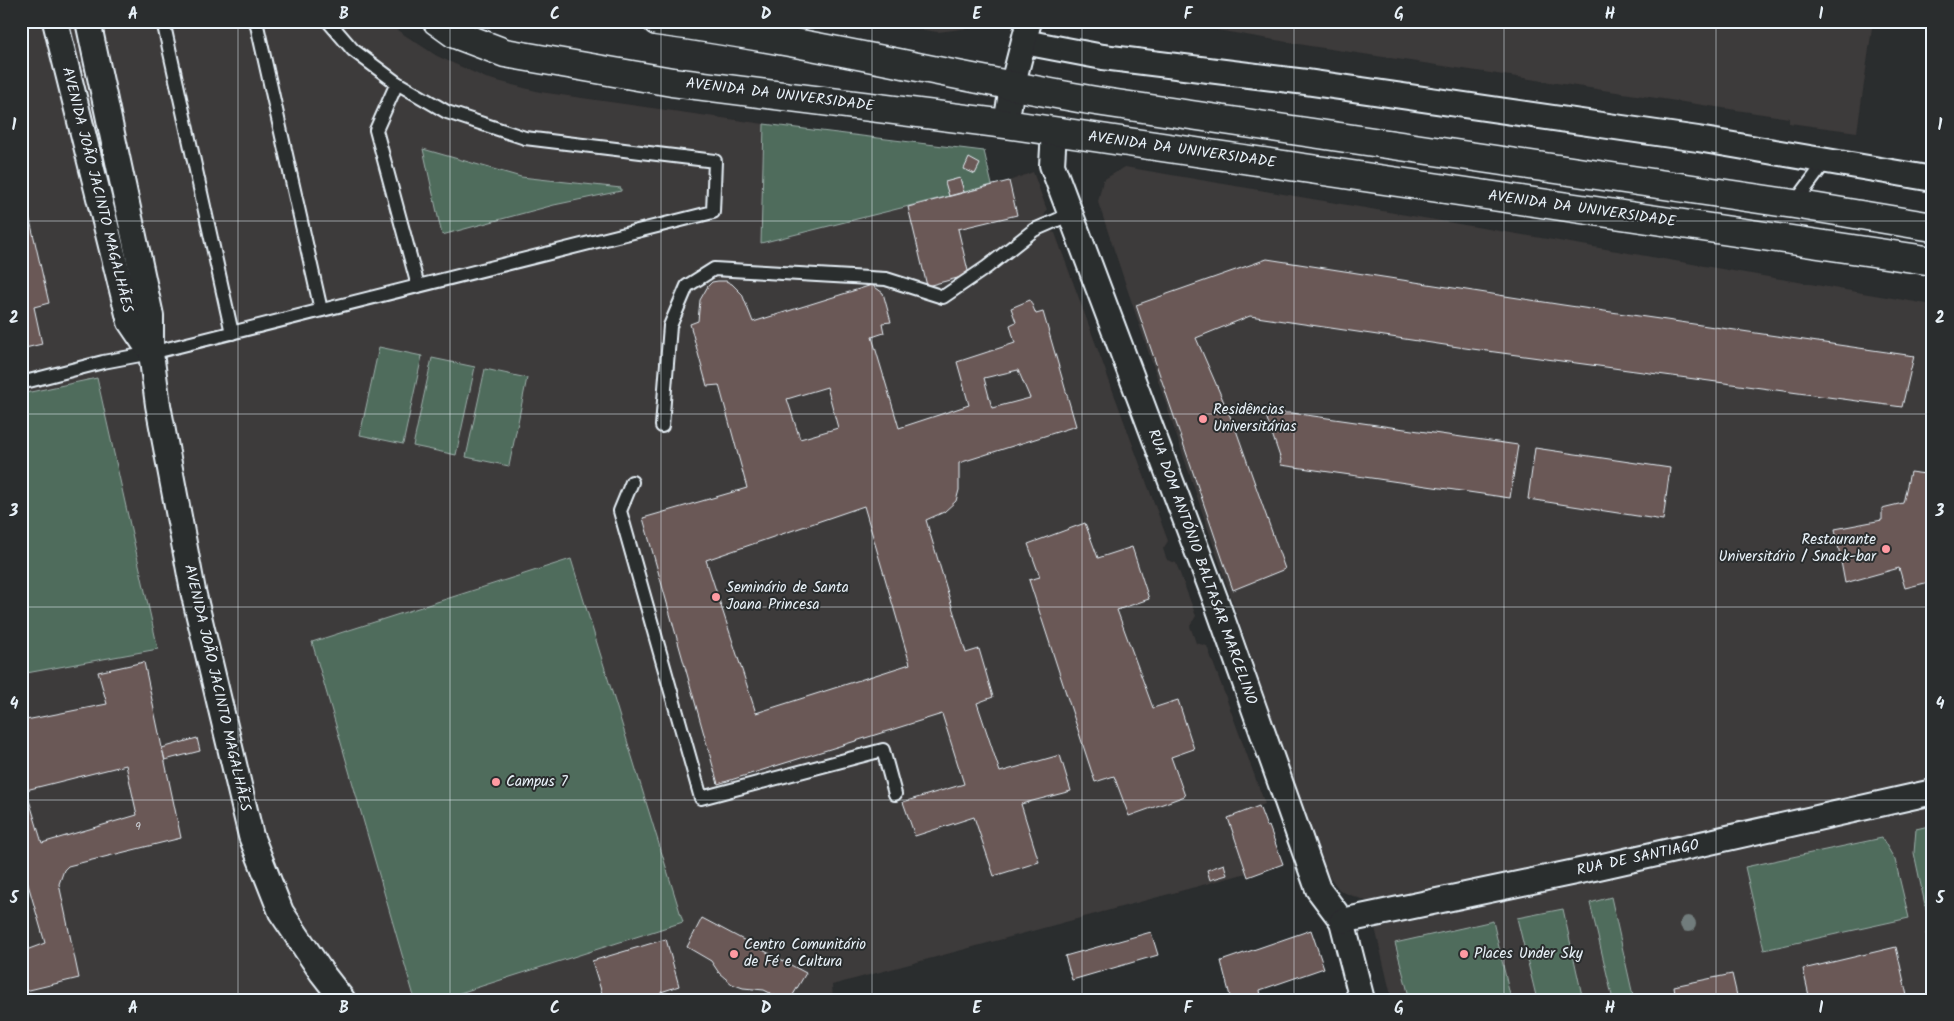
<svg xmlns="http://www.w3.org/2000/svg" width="1954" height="1021" viewBox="0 0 1954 1021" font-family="Kalam,sans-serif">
	<rect width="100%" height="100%" fill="#2a2d2e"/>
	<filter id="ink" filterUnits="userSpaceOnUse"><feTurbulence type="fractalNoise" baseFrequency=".02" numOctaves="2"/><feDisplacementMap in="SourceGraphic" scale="10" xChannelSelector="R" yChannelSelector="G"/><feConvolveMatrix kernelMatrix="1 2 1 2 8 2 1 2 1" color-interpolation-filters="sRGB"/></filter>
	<g filter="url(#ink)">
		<!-- built -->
		<g fill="#3d3a3a">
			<path d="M 21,21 L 383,21 L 437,56 L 486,78 L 540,92 L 764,124 L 761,243 L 1009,181 L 1033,172 L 1047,210 L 1042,220 L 1043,225 L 1045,229 L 1055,233 L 1168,541 L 1163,549 L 1167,560 L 1176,563 L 1196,616 L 1190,626 L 1196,643 L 1207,646 L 1265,804 L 1229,818 L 1247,873 L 832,985 L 833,1000 L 21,1000 Z"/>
			<path d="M 860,21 L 983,21 L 969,28 L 938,32 Z"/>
			<path d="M 1165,21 L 1873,21 L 1857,132 L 1789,123 L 1789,118 L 1310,46 Z"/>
			<path d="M 1125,167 L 1933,305 L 1933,1000 L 1392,1000 L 1369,902 L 1340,891 L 1321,865 L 1098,202 L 1103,180 Z"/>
		</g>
		<!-- green -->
		<g fill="#506c5c" stroke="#9caeaa">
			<path d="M 764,124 L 984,151 L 992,185 L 964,192 L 960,178 L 946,182 L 949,196 L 761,243 Z"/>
			<path d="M 423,149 L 521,177 L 621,188 L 621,191 L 554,205 L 442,235 Z"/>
			<path d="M 379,347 L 422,356 L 403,444 L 360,435 Z"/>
			<path d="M 432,358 L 475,367 L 456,455 L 413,446 Z"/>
			<path d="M 485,369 L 527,378 L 509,466 L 466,457 Z"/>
			<path d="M 97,378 L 158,649 L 21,674 L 21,394 Z"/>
			<path d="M 571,559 L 683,922 L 438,1000 L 415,1000 L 312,642 Z"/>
			<path d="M 1933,825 L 1933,913 L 1927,914 L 1914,853 L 1916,829 Z"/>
			<path d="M 1882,838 L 1895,860 L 1909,918 L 1764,950 L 1745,867 Z"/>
			<path d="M 1611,897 L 1634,1000 L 1613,1000 L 1590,903 Z"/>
			<path d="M 1563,909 L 1583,1000 L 1537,1000 L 1517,918 Z"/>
			<path d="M 1493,921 L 1511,1000 L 1410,1000 L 1395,943 Z"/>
		</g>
		<!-- building -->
		<g fill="#6a5856" stroke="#e8f1f8" fill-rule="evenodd">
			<path d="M 969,158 L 980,164 L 975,174 L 964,169 Z"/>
			<path d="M 960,178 L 964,192 L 949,196 L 945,182 Z"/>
			<path d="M 21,181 L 49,303 L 34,307 L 42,344 L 21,349 Z"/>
			<path d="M 1009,181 L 1017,215 L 958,229 L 969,275 L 927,286 L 908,207 Z"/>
			<path d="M 1267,259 L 1563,305 L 1914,356 L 1902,407 L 1465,348 L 1250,316 L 1196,338 L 1236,430 L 1285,569 L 1233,590 L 1136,305 Z"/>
			<path d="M 718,281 L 726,281 L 732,284 L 742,294 L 753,322 L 872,285 L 883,293 L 891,322 L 882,323 L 884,333 L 872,337 L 899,428 L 969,405 L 957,362 L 1015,343 L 1010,325 L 1016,322 L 1011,308 L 1030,300 L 1036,314 L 1043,312 L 1076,426 L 959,463 L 959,490 L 956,501 L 944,512 L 926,520 L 966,653 L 979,649 L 993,697 L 977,703 L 1000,772 L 1060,755 L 1071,791 L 1021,804 L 1039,862 L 994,876 L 974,817 L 915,836 L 903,802 L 964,784 L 942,714 L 718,784 L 643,518 L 747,488 L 719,385 L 707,386 L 690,324 L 698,321 L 700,300 L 708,286 L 712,282 ZM 1018,370 L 1030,398 L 992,408 L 984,378 ZM 827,387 L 838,428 L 800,439 L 787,399 ZM 864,506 L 910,664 L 756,713 L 706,560 Z"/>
			<path d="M 1278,413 L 1292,413 L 1518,445 L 1510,498 L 1281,465 L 1280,462 L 1281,460 L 1266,416 Z"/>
			<path d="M 1535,448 L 1670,468 L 1663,520 L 1528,499 Z"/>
			<path d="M 1910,472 L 1933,475 L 1933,581 L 1905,588 L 1899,568 L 1845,583 L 1835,529 L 1882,520 L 1882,508 L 1903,503 Z"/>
			<path d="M 1085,523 L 1098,558 L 1132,547 L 1149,599 L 1117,610 L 1153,708 L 1178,700 L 1194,749 L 1171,757 L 1185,796 L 1129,816 L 1114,776 L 1095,782 L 1029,580 L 1040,577 L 1028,544 Z"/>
			<path d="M 144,662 L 181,838 L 68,866 L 64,870 L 59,884 L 79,978 L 21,992 L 21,952 L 45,943 L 25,874 L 21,875 L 21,721 L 107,704 L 98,672 ZM 126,765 L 137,815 L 42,843 L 26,790 Z"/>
			<path d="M 197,738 L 200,751 L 165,760 L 162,748 Z"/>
			<path d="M 1259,806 L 1267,827 L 1269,826 L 1283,864 L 1248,877 L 1228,818 Z"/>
			<path d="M 1224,864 L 1227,875 L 1210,880 L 1207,870 Z"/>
			<path d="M 702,918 L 806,973 L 790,1000 L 784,1000 L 764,990 L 743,988 L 732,984 L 719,973 L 711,961 L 687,947 Z"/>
			<path d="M 1311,930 L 1324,968 L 1260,990 L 1261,996 L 1248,1000 L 1231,1000 L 1221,961 Z"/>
			<path d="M 1151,932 L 1158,955 L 1072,980 L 1065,956 Z"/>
			<path d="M 1933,932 L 1933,963 L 1926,933 Z"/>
			<path d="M 666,939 L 679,986 L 661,992 L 663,1000 L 604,1000 L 592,961 Z"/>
			<path d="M 1896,947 L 1908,1000 L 1810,1000 L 1803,969 Z"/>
			<path d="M 1732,974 L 1738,1000 L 1676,1000 L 1674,986 Z"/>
		</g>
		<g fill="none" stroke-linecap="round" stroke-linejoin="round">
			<defs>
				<g id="service">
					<path d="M 163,21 L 232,333"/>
					<path d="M 256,21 L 321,310"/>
					<path d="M 397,83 L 376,130 L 418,286"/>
					<path d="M 1794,204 L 1825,162"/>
					<path d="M 21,383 L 103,362 L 151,353 L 713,212 L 715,161 L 525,138 L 447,112 L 397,83 L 353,50 L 328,21"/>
					<path d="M 662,426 L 670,326 L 687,286 L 714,269 L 886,279 L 943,297 L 987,267 L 1034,230 L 1071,214"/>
					<path d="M 632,482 L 620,511 L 701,798 L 883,750 L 895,794"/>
				</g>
				<g id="minor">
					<path d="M 55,21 L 130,322 L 151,353"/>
					<path d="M 88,21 L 151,316 L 151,353 L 158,405 L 193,591 L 251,836 L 281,912 L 322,973 L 343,1000"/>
					<path d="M 1024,42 L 1103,57 L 1306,82 L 1698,139 L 1933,179"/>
					<path d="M 1006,124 L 1012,87 L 1029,21"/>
					<path d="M 1054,131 L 1052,165 L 1216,601 L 1318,889 L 1342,921 L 1362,1000"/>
					<path d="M 1342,921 L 1594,868 L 1933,792"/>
				</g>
				<g id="secondary">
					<path d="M 437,21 L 455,34 L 505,53 L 672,82 L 1006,124 L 1933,261"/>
					<path d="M 657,21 C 804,40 949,76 1096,101 L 1794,204 L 1933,227"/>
				</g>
			</defs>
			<!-- service casing -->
			<use href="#service" stroke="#e8f1f8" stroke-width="16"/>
			<!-- minor casing -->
			<use href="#minor" stroke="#e8f1f8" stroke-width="28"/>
			<!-- secondary casing -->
			<use href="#secondary" stroke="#e8f1f8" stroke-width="31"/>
			<!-- service -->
			<use href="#service" stroke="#2a2d2e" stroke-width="12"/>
			<!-- minor -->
			<use href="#minor" stroke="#2a2d2e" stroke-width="24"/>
			<!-- secondary -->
			<use href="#secondary" stroke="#2a2d2e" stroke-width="28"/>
		</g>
		<!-- trees -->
		<circle fill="#717c7b" cx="1688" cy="924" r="8"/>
	</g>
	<!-- grid -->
	<path fill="none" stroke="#e8f1f8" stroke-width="1" stroke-opacity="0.55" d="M 238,21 L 238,1000M 450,21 L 450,1000M 661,21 L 661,1000M 872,21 L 872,1000M 1082,21 L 1082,1000M 1294,21 L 1294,1000M 1504,21 L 1504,1000M 1716,21 L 1716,1000M 21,221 L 1933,221M 21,414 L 1933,414M 21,607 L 1933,607M 21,800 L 1933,800"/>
	<!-- markers -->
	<g fill="#ff9aa2" stroke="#2a2d2e" stroke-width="2">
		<circle cx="1203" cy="419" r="5"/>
		<circle cx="1886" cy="549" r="5"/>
		<circle cx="716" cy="597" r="5"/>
		<circle cx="496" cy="782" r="5"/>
		<circle cx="734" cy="954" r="5"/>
		<circle cx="1464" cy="954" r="5"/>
	</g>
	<g text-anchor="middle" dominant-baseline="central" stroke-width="4" stroke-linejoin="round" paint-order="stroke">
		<!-- number labels -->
		<g font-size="12" fill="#c8cbd0">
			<text x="138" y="826">9</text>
		</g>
		<!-- street labels -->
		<g font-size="15" fill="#e8f1f8" stroke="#2a2d2e">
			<text transform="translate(780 95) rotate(7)">AVENIDA DA UNIVERSIDADE</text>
			<text transform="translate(1182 150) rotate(8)">AVENIDA DA UNIVERSIDADE</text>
			<text transform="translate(97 190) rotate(76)">AVENIDA JOÃO JACINTO MAGALHÃES</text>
			<text transform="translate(1582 209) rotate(8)">AVENIDA DA UNIVERSIDADE</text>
			<text transform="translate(1202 567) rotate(70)">RUA DOM ANTÓNIO BALTASAR MARCELINO</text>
			<text transform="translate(217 688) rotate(77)">AVENIDA JOÃO JACINTO MAGALHÃES</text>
			<text transform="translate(1638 858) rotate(-12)">RUA DE SANTIAGO</text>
		</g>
		<!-- poi labels -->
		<g font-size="15" fill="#e8f1f8" stroke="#2a2d2e" text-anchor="start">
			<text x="1213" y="410">Residências<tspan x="1213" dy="17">Universitárias</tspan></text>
			<text x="1876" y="540" text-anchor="end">Restaurante<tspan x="1876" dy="17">Universitário / Snack-bar</tspan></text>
			<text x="726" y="588">Seminário de Santa<tspan x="726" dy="17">Joana Princesa</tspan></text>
			<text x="506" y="782">Campus 7</text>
			<text x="744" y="945">Centro Comunitário<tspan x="744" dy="17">de Fé e Cultura</tspan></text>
			<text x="1474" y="954">Places Under Sky</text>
		</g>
	</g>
	<!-- margin -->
	<rect width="1954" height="1021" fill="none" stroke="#2a2d2e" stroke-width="55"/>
	<rect x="28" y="28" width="1898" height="966" fill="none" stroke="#e8f1f8" stroke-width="2"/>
	<g font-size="16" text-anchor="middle" font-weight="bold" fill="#e8f1f8">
		<text x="133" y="19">A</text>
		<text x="344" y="19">B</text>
		<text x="555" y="19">C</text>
		<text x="766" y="19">D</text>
		<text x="977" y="19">E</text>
		<text x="1188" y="19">F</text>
		<text x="1399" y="19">G</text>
		<text x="1610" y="19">H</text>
		<text x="1821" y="19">I</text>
		<text x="14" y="130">1</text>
		<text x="1940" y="130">1</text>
		<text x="14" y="323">2</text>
		<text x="1940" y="323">2</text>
		<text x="14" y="516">3</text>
		<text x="1940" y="516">3</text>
		<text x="14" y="709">4</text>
		<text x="1940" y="709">4</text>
		<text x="14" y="903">5</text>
		<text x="1940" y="903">5</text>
		<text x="133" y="1013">A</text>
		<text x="344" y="1013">B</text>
		<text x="555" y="1013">C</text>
		<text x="766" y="1013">D</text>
		<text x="977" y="1013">E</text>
		<text x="1188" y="1013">F</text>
		<text x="1399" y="1013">G</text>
		<text x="1610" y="1013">H</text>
		<text x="1821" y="1013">I</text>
	</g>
</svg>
